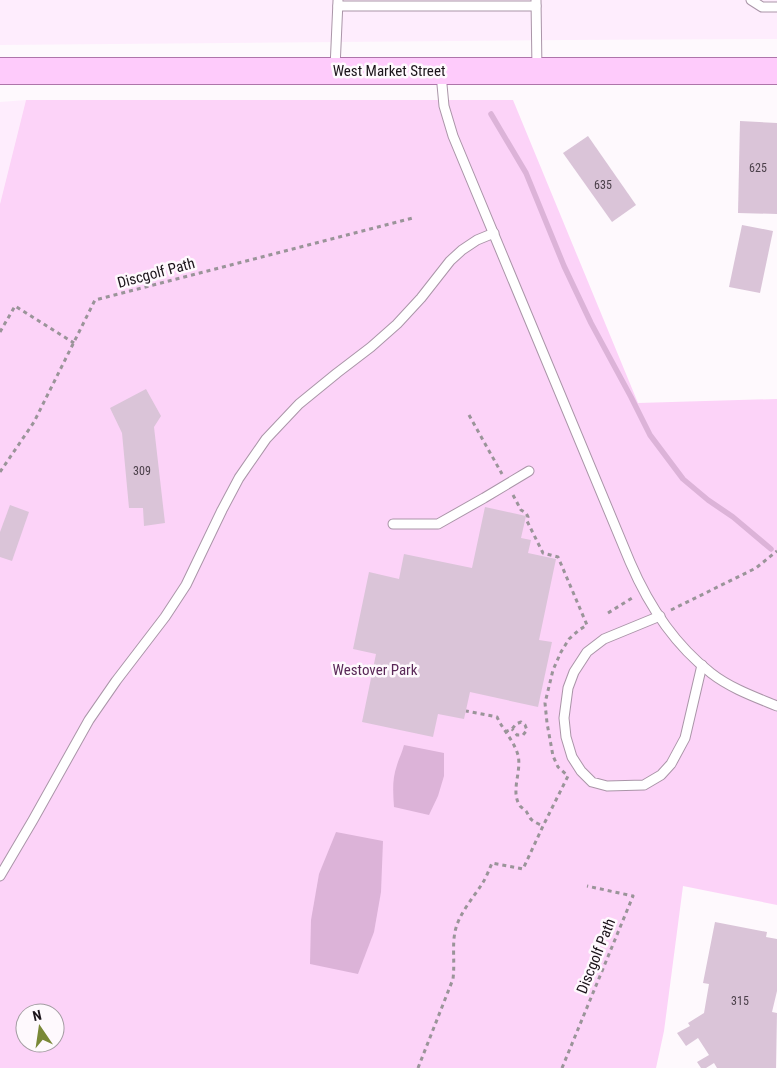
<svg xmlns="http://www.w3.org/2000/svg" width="777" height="1068" viewBox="0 0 777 1068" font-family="'Roboto Condensed',sans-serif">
	<rect width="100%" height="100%" fill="#fef9fd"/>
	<!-- built -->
	<g fill="#feedfd">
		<path d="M 0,0 L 777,0 L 777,39 L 567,40 L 0,45 Z"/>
		<path d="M 26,100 L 0,204 L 0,102 Z"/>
	</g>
	<!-- green -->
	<path fill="#fcd3f8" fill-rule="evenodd" d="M 26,100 L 513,100 L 638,403 L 777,399 L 777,905 L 683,886 L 664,1031 L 656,1068 L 0,1068 L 0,204 ZM 25,1013 L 55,1013 L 55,1043 L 25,1043 Z"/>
	<!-- water -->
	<g fill="#dcb3d8">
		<path d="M 404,745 L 444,753 L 444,776 L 438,796 L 429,815 L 394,807 C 393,792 392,779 397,765 C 399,758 402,753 404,745 Z"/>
		<path d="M 336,832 L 383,841 L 381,892 L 374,932 L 358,974 L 310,964 L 311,920 L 319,874 Z"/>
	</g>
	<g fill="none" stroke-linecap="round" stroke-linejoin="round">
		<!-- stream -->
		<path stroke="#dcb3d8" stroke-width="5.5" d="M 491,114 L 526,173 L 564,266 L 591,323 L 631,397 L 650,435 L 683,479 L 708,500 L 733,517 L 771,549"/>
	</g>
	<!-- building -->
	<g fill="#dac4d8">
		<path d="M 740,121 L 777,123 L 777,214 L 738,213 Z"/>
		<path d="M 588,136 L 636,205 L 612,222 L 563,153 Z"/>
		<path d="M 742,225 L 773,231 L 760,293 L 729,287 Z"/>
		<path d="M 146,389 L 161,416 L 154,427 L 165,523 L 144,526 L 143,508 L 129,508 L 122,433 L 110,408 Z"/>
		<path d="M 10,505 L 29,512 L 12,561 L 0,557 L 0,532 Z"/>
		<path d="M 485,507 L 526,516 L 521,538 L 531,540 L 528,553 L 556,559 L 539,640 L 552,642 L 538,707 L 470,692 L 464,719 L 438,714 L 433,737 L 362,722 L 376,654 L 353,649 L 369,572 L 399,579 L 404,554 L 472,568 Z"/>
		<path d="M 715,922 L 767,932 L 766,937 L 777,939 L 777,991 L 772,1012 L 777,1013 L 776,1068 L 717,1068 L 714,1063 L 706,1068 L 701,1068 L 697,1062 L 709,1055 L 698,1038 L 686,1046 L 677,1033 L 690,1026 L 688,1023 L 704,1013 L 709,984 L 703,983 Z"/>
	</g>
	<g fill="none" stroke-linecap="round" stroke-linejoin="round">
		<defs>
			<g id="service">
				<path d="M 536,0 L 537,70"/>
				<path d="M 751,0 L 762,7 L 777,7"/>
				<path d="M 338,6 L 536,6"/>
				<path d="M 335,68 L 338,1"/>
				<path d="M 441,74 L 444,106 L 453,136 L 630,562 C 648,604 675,645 711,673 C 730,688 755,697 777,706"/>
				<path d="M 393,524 L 438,524 L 484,498 L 529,471"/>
				<path d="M 660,616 L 604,639 L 587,652 L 574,672 L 568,688 L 564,718 L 566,737 L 572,757 L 581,771 L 592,782 L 607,786 L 644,785 L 661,775 L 671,764 L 685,738 L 702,665"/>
				<path d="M 0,876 L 33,820 L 89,720 L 116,681 L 165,617 L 186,585 L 222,510 L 239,478 L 266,439 L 299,404 L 337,373 L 371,347 L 397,324 L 421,298 L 450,261 L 462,250 L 477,240 L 494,233"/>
			</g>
			<path id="primary" d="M 0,71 L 777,71"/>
		</defs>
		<!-- service casing -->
		<use href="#service" stroke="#aa95a8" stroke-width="11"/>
		<!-- primary casing -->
		<use href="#primary" stroke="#ae75aa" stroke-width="28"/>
		<!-- path -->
		<g stroke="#9a9499" stroke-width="3" stroke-dasharray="4 4" stroke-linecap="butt">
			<path d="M 0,332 L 15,306 L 74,343"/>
			<path d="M 469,415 L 502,474"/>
			<path d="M 0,472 L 34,422 L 95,300 L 413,218"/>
			<path d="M 513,495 L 521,510 L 526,513 L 528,517 L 527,521 L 543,553 L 558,557 L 587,625 L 579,630 L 569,639 L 561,652 L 553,670 L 545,703 L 547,723 L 553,756 L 558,767 L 568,776 L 543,826"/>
			<path d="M 671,610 L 756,568 L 777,551"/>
			<path d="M 608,613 L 632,598"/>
			<path d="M 505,732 L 512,729 L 516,724 L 521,722 L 525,725 L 527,730 L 523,735 L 517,735 L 512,729"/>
			<path d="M 418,1068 L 453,979 C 455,963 452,946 455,932 C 458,915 473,898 482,884 C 486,878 489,870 492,863 L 523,869 L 543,826 C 539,824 533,822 530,818 C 528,815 528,814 526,811 C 524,809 522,808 520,806 C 510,791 522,772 518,755 C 514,741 503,730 497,717 L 466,711"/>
			<path d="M 562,1068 L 633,896 L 587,886"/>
		</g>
		<!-- service -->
		<use href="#service" stroke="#fff" stroke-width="9"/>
		<!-- primary -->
		<use href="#primary" stroke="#fecbfb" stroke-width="26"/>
	</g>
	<g text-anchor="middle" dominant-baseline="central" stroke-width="5" stroke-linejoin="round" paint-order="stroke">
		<!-- number labels -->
		<g font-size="12" fill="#4b404a">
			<text x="758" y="168">625</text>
			<text x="603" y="185">635</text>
			<text x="142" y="471">309</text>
			<text x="740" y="1001">315</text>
		</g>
		<!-- street labels -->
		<g font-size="15" fill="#1b141a" stroke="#fef9fd">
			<text x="389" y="71">West Market Street</text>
			<text transform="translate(156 273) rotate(-15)">Discgolf Path</text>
			<text transform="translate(596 956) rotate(-68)">Discgolf Path</text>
		</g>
		<!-- park labels -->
		<g font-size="15" fill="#5a2958" stroke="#fef9fd">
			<text x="375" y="670">Westover Park</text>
		</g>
	</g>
	<!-- north arrow -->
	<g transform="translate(40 1028) rotate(347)"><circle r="24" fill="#fef9fd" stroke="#a39da2"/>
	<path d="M0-4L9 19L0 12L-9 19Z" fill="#798837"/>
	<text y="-8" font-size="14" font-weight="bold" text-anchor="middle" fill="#1b141a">N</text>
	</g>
</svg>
